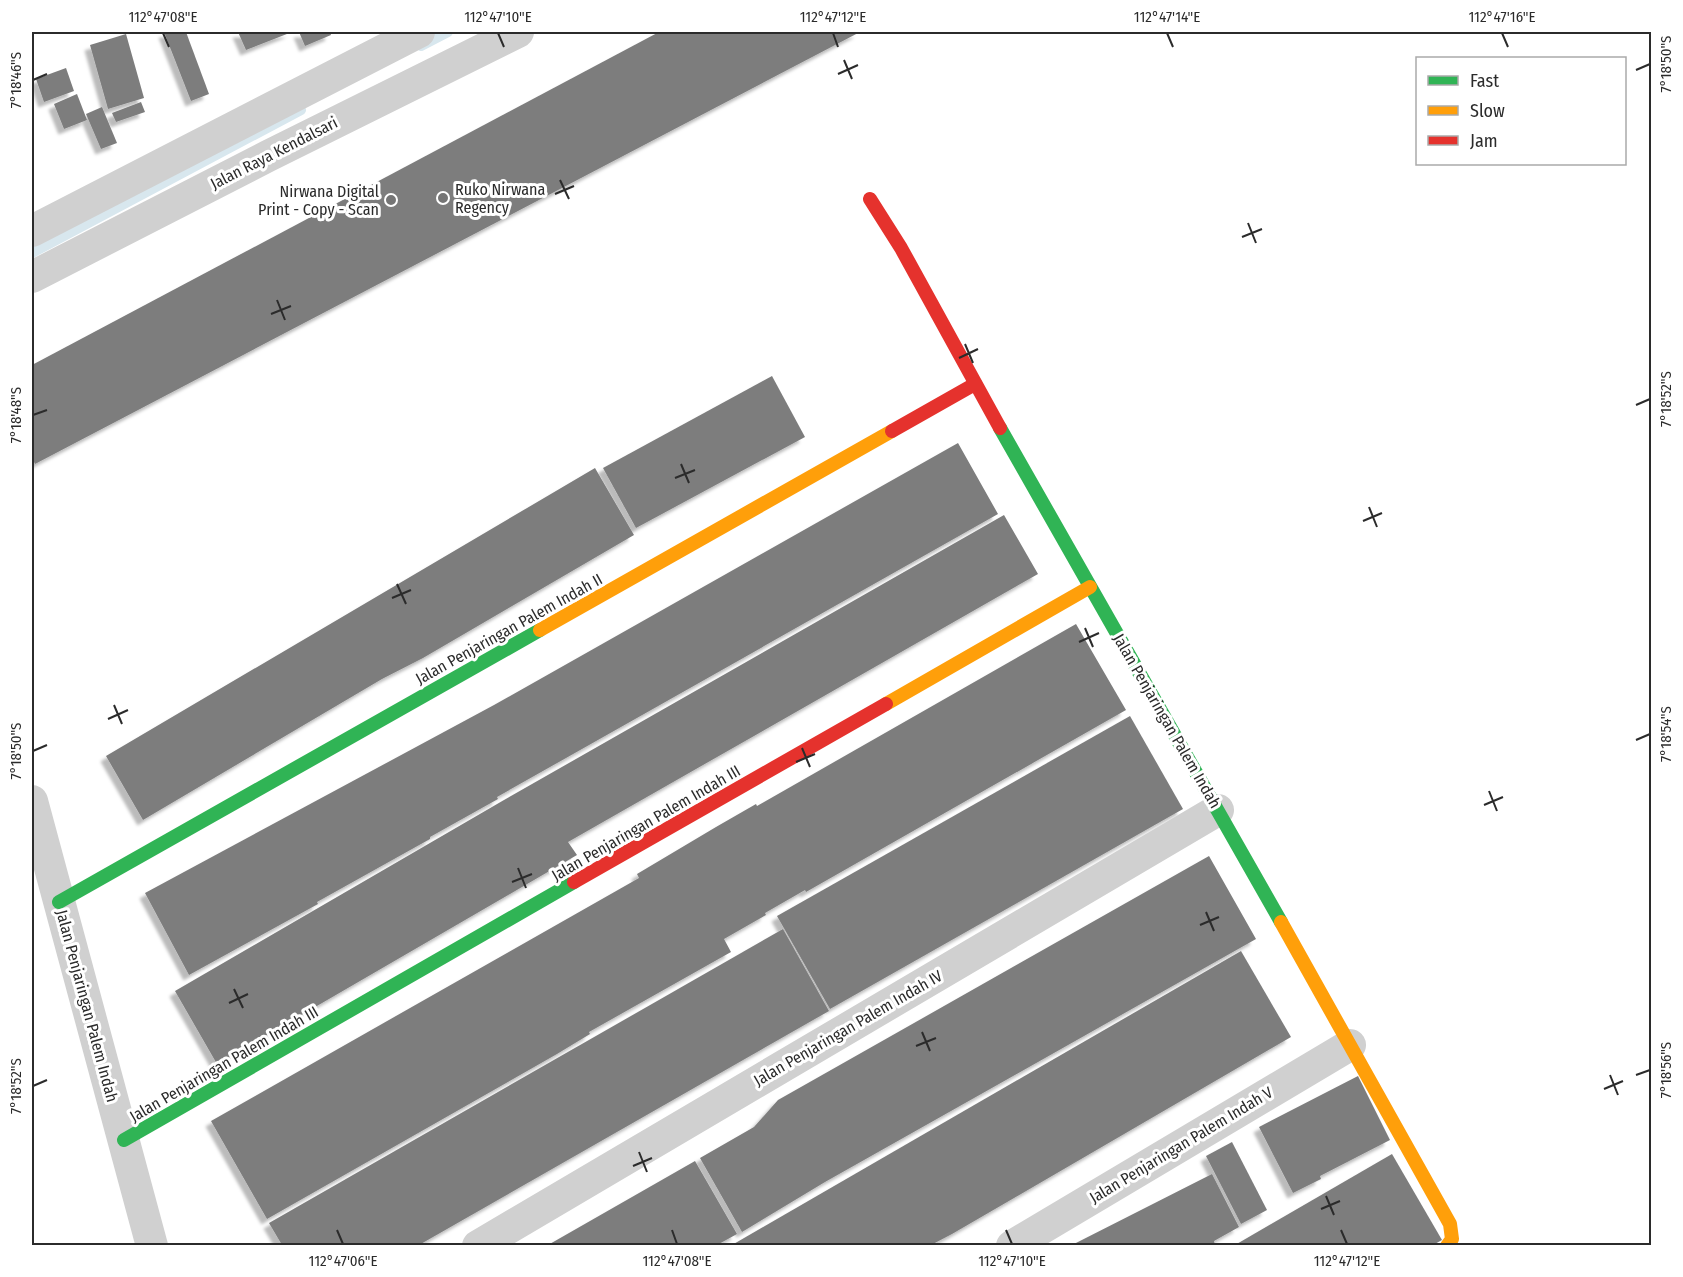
<svg xmlns="http://www.w3.org/2000/svg" width="1683" height="1277" viewBox="0 0 1683 1277" font-family="'Fira Sans Condensed',sans-serif">
	<defs>
		<filter id="shadow"><feDropShadow dx="-5.5" dy="5.5" stdDeviation="1.5" flood-color="#0004"/></filter>
	</defs>
	<rect width="100%" height="100%" fill="#fff"/>
	<g fill="none" stroke-linecap="round" stroke-linejoin="round">
		<!-- stream -->
		<g stroke="#d8e7ee" stroke-width="10">
			<path d="M 421,46 L 448,32"/>
			<path d="M 32,253 L 301,110"/>
		</g>
	</g>
	<!-- building -->
	<g fill="#7d7d7d" filter="url(#shadow)">
		<path d="M 164,32 L 186,32 L 209,94 L 191,101 Z"/>
		<path d="M 238,32 L 292,32 L 246,50 Z"/>
		<path d="M 299,32 L 330,32 L 331,35 L 305,46 Z"/>
		<path d="M 659,32 L 860,32 L 35,464 L 32,458 L 32,365 Z"/>
		<path d="M 126,34 L 144,98 L 108,109 L 90,45 Z"/>
		<path d="M 66,68 L 74,91 L 44,102 L 36,79 Z"/>
		<path d="M 77,94 L 87,120 L 64,129 L 54,104 Z"/>
		<path d="M 141,102 L 145,112 L 116,122 L 112,113 Z"/>
		<path d="M 102,107 L 117,143 L 101,149 L 86,114 Z"/>
		<path d="M 772,376 L 805,437 L 636,528 L 603,468 Z"/>
		<path d="M 958,443 L 998,514 L 497,797 L 498,799 L 430,837 L 430,839 L 317,902 L 318,904 L 189,975 L 145,893 L 494,705 Z"/>
		<path d="M 595,468 L 634,535 L 423,658 L 382,679 L 143,820 L 106,756 Z"/>
		<path d="M 1004,515 L 1038,574 L 568,842 L 577,855 L 217,1064 L 175,991 L 504,800 Z"/>
		<path d="M 1076,624 L 1126,710 L 806,892 L 805,890 L 765,913 L 766,915 L 724,939 L 731,952 L 589,1032 L 590,1034 L 557,1054 L 267,1219 L 211,1121 L 639,878 L 637,874 L 716,827 L 756,804 L 757,806 Z"/>
		<path d="M 1130,716 L 1183,809 L 830,1009 L 777,916 Z"/>
		<path d="M 1209,856 L 1256,939 L 825,1182 L 742,1232 L 700,1158 L 754,1127 L 778,1100 Z"/>
		<path d="M 783,929 L 829,1011 L 419,1245 L 282,1245 L 269,1223 Z"/>
		<path d="M 1241,951 L 1291,1037 L 952,1234 L 931,1245 L 732,1245 Z"/>
		<path d="M 1358,1076 L 1390,1140 L 1320,1176 L 1321,1179 L 1293,1193 L 1259,1127 Z"/>
		<path d="M 1232,1142 L 1267,1210 L 1241,1224 L 1206,1156 Z"/>
		<path d="M 1392,1154 L 1442,1240 L 1433,1245 L 1235,1245 Z"/>
		<path d="M 695,1161 L 737,1234 L 717,1245 L 548,1245 Z"/>
		<path d="M 1212,1174 L 1239,1227 L 1214,1241 L 1215,1245 L 1072,1245 Z"/>
	</g>
	<g fill="none" stroke-linecap="round" stroke-linejoin="round">
		<!-- street -->
		<g stroke="#d0d0d0" stroke-width="32">
			<path d="M 32,231 L 419,32"/>
			<path d="M 32,277 L 268,156 L 518,32"/>
			<path d="M 32,801 L 152,1246"/>
			<path d="M 478,1246 L 1218,810"/>
			<path d="M 1012,1246 L 1350,1045"/>
		</g>
		<!-- fast -->
		<g stroke="#30b455" stroke-width="14">
			<path d="M 1000,428 L 1281,922"/>
			<path d="M 59,902 L 540,630"/>
			<path d="M 124,1140 L 574,882"/>
		</g>
		<!-- slow -->
		<g stroke="#ff9f0a" stroke-width="14">
			<path d="M 540,630 L 892,431"/>
			<path d="M 886,704 L 1090,587"/>
			<path d="M 1281,922 L 1450,1224 L 1452,1239 L 1447,1246"/>
		</g>
		<!-- jam -->
		<g stroke="#e5322d" stroke-width="14">
			<path d="M 870,199 L 901,248 L 1000,428"/>
			<path d="M 892,431 L 975,384"/>
			<path d="M 574,882 L 886,704"/>
		</g>
	</g>
	<!-- ticks -->
	<path fill="none" stroke="#2b2b2b" stroke-width="2" d="M 163,33 L 169,47M 498,33 L 504,47M 833,33 L 838,47M 1167,33 L 1173,47M 1502,33 L 1508,47M 844,60 L 852,79M 1636,70 L 1650,64M 838,74 L 858,65M 33,80 L 47,74M 560,180 L 569,199M 555,194 L 574,186M 1248,223 L 1256,243M 1242,237 L 1262,229M 277,300 L 285,320M 271,314 L 291,306M 965,344 L 973,363M 959,358 L 978,349M 1636,405 L 1650,399M 33,415 L 47,410M 681,464 L 689,483M 675,478 L 695,470M 1369,507 L 1377,527M 1363,521 L 1382,513M 397,584 L 406,604M 392,598 L 411,590M 1085,628 L 1093,647M 1079,642 L 1099,633M 114,705 L 122,724M 108,719 L 128,710M 1636,740 L 1650,734M 802,748 L 810,767M 33,751 L 47,745M 796,762 L 815,754M 1489,791 L 1497,811M 1484,805 L 1503,797M 518,868 L 526,888M 512,882 L 532,874M 1206,912 L 1214,931M 1200,925 L 1219,917M 234,989 L 243,1008M 229,1003 L 248,994M 922,1032 L 930,1051M 916,1046 L 936,1038M 1610,1075 L 1618,1095M 1636,1075 L 1650,1070M 33,1086 L 47,1080M 1604,1089 L 1623,1081M 639,1152 L 647,1172M 633,1166 L 652,1158M 1326,1196 L 1334,1215M 1321,1209 L 1340,1201M 337,1230 L 343,1244M 672,1230 L 677,1244M 1006,1230 L 1012,1244M 1341,1230 L 1347,1244"/>
	<!-- markers -->
	<g fill="#757575" stroke="#fff" stroke-width="2">
		<circle cx="443" cy="198" r="6"/>
		<circle cx="391" cy="200" r="6"/>
	</g>
	<g text-anchor="middle" dominant-baseline="central" stroke-width="6" stroke-linejoin="round" paint-order="stroke">
		<!-- street labels -->
		<g font-size="16" fill="#2b2b2b" stroke="#fff">
			<text transform="translate(274 153) rotate(-27)">Jalan Raya Kendalsari</text>
			<text transform="translate(509 629) rotate(-29)">Jalan Penjaringan Palem Indah II</text>
			<text transform="translate(1167 721) rotate(60)">Jalan Penjaringan Palem Indah</text>
			<text transform="translate(646 823) rotate(-30)">Jalan Penjaringan Palem Indah III</text>
			<text transform="translate(87 1006) rotate(75)">Jalan Penjaringan Palem Indah</text>
			<text transform="translate(848 1028) rotate(-30)">Jalan Penjaringan Palem Indah IV</text>
			<text transform="translate(224 1064) rotate(-30)">Jalan Penjaringan Palem Indah III</text>
			<text transform="translate(1181 1145) rotate(-31)">Jalan Penjaringan Palem Indah V</text>
		</g>
		<!-- poi labels -->
		<g font-size="16" fill="#2b2b2b" stroke="#fff" text-anchor="start">
			<text x="455" y="189">Ruko Nirwana<tspan x="455" dy="18">Regency</tspan></text>
			<text x="379" y="191" text-anchor="end">Nirwana Digital<tspan x="379" dy="18">Print - Copy - Scan</tspan></text>
		</g>
	</g>
	<!-- border -->
	<rect width="1683" height="1277" fill="none" stroke="#ffffff" stroke-width="66"/>
	<!-- legend -->
	<rect x="1416" y="57" width="210" height="108" fill="#ffffff" stroke="#aaaaaa" stroke-width="1.5"/>
	<rect x="1428" y="76" width="30" height="9" fill="#30b455" stroke="#aaaaaa" stroke-width="1.5"/>
	<text x="1470" y="87" font-size="18" fill="#2b2b2b">Fast</text>
	<rect x="1428" y="106" width="30" height="9" fill="#ff9f0a" stroke="#aaaaaa" stroke-width="1.5"/>
	<text x="1470" y="117" font-size="18" fill="#2b2b2b">Slow</text>
	<rect x="1428" y="136" width="30" height="9" fill="#e5322d" stroke="#aaaaaa" stroke-width="1.5"/>
	<text x="1470" y="147" font-size="18" fill="#2b2b2b">Jam</text>
	<rect x="33" y="33" width="1617" height="1211" fill="none" stroke="#2b2b2b" stroke-width="2"/>
	<g font-size="15" text-anchor="middle" fill="#2b2b2b">
		<text x="163" y="22">112°47'08"E</text>
		<text x="498" y="22">112°47'10"E</text>
		<text x="833" y="22">112°47'12"E</text>
		<text x="1167" y="22">112°47'14"E</text>
		<text x="1502" y="22">112°47'16"E</text>
		<text transform="translate(1666 64) rotate(-90)" y="5">7°18'50"S</text>
		<text transform="translate(16 80) rotate(-90)" y="5">7°18'46"S</text>
		<text transform="translate(1666 399) rotate(-90)" y="5">7°18'52"S</text>
		<text transform="translate(16 415) rotate(-90)" y="5">7°18'48"S</text>
		<text transform="translate(1666 734) rotate(-90)" y="5">7°18'54"S</text>
		<text transform="translate(16 751) rotate(-90)" y="5">7°18'50"S</text>
		<text transform="translate(1666 1070) rotate(-90)" y="5">7°18'56"S</text>
		<text transform="translate(16 1086) rotate(-90)" y="5">7°18'52"S</text>
		<text x="343" y="1266">112°47'06"E</text>
		<text x="677" y="1266">112°47'08"E</text>
		<text x="1012" y="1266">112°47'10"E</text>
		<text x="1347" y="1266">112°47'12"E</text>
	</g>
</svg>
